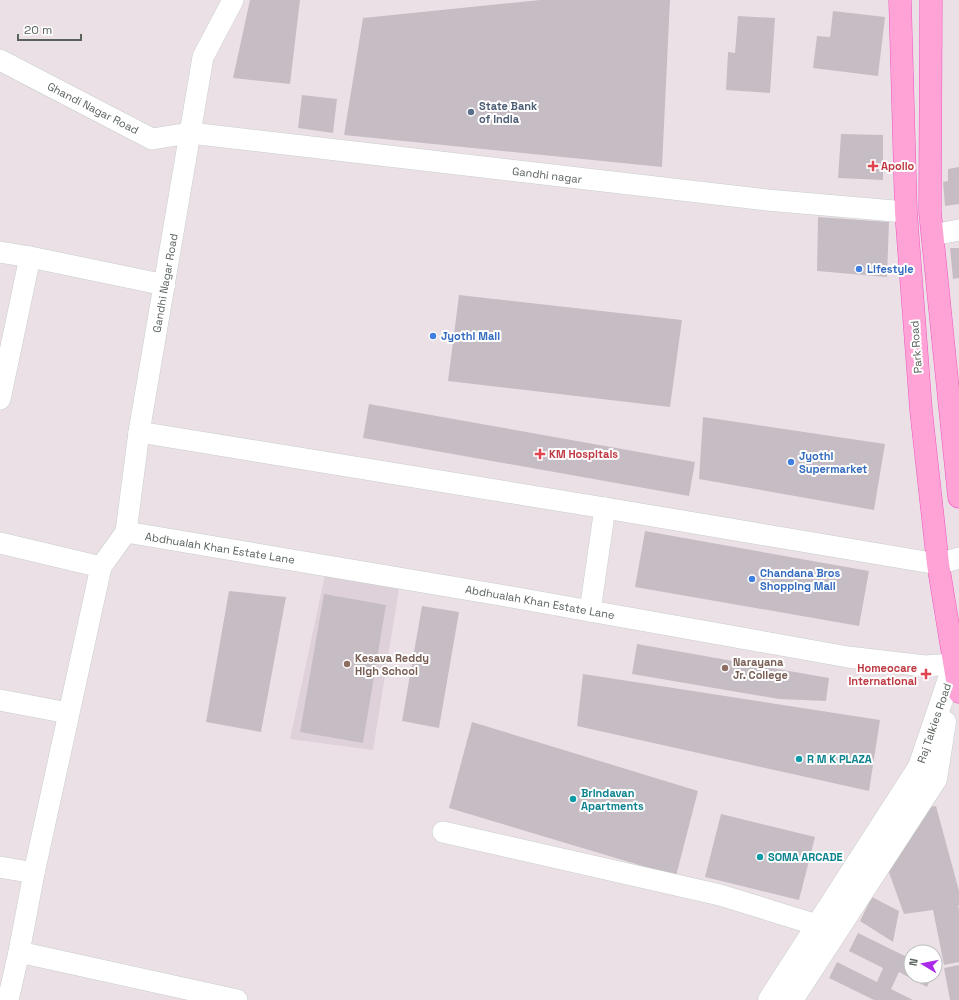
<svg xmlns="http://www.w3.org/2000/svg" width="959" height="1000" viewBox="0 0 959 1000" font-family="'Space Grotesk',sans-serif">
	<rect width="100%" height="100%" fill="#ece0e7"/>
	<!-- education -->
	<path fill="#ded1d9" d="M 325,575 L 399,589 L 373,750 L 290,739 Z"/>
	<!-- building -->
	<g fill="#c6bdc4">
		<path d="M 250,0 L 300,0 L 290,84 L 233,78 Z"/>
		<path d="M 540,0 L 670,0 L 662,167 L 344,135 L 363,18 Z"/>
		<path d="M 833,11 L 885,17 L 878,76 L 813,68 L 817,36 L 830,37 Z"/>
		<path d="M 738,16 L 775,18 L 770,93 L 726,90 L 728,52 L 735,53 Z"/>
		<path d="M 302,95 L 337,99 L 333,133 L 298,128 Z"/>
		<path d="M 841,134 L 883,135 L 883,180 L 838,178 Z"/>
		<path d="M 959,167 L 959,204 L 945,206 L 943,182 L 948,181 L 948,169 Z"/>
		<path d="M 818,217 L 889,222 L 887,277 L 817,271 Z"/>
		<path d="M 950,248 L 959,248 L 959,278 L 953,279 Z"/>
		<path d="M 459,295 L 682,320 L 670,407 L 448,381 Z"/>
		<path d="M 369,404 L 695,462 L 689,496 L 363,438 Z"/>
		<path d="M 703,417 L 885,444 L 874,510 L 699,479 Z"/>
		<path d="M 645,531 L 869,571 L 859,626 L 635,587 Z"/>
		<path d="M 229,591 L 286,597 L 261,732 L 206,722 Z"/>
		<path d="M 324,594 L 386,605 L 363,743 L 300,732 Z"/>
		<path d="M 422,606 L 459,612 L 439,728 L 402,721 Z"/>
		<path d="M 637,644 L 829,678 L 826,701 L 779,699 L 632,674 Z"/>
		<path d="M 583,674 L 880,720 L 869,791 L 577,726 Z"/>
		<path d="M 472,722 L 698,791 L 676,876 L 449,808 Z"/>
		<path d="M 936,806 L 959,891 L 959,905 L 958,905 L 959,911 L 959,962 L 944,965 L 933,910 L 904,914 L 887,867 L 928,807 Z"/>
		<path d="M 721,814 L 815,837 L 799,900 L 705,877 Z"/>
		<path d="M 872,897 L 899,911 L 893,942 L 860,921 Z"/>
		<path d="M 858,933 L 911,959 L 911,976 L 932,976 L 927,987 L 899,972 L 891,989 L 913,1000 L 874,1000 L 829,978 L 837,962 L 877,982 L 883,968 L 849,951 Z"/>
		<path d="M 959,965 L 959,1000 L 950,1000 L 944,968 Z"/>
	</g>
	<g fill="none" stroke-linecap="round" stroke-linejoin="round">
		<defs>
			<g id="minor">
				<path d="M 0,60 L 152,139 L 190,133 L 767,200 L 906,212"/>
				<path d="M 933,235 L 959,230"/>
				<path d="M 0,252 L 30,257"/>
				<path d="M 0,399 L 30,257 L 165,285"/>
				<path d="M 139,432 L 605,508 L 938,564 L 959,558"/>
				<path d="M 126,532 L 506,596 L 848,657 L 925,666 L 954,664"/>
				<path d="M 0,543 L 101,567"/>
				<path d="M 590,611 L 605,508"/>
				<path d="M 0,700 L 68,713"/>
				<path d="M 443,832 L 720,895 L 817,925"/>
				<path d="M 0,867 L 34,873"/>
				<path d="M 19,952 L 237,1000"/>
				<path d="M 8,1000 L 19,952 L 34,873 L 101,567 L 126,532 L 139,432 L 203,57 L 233,0"/>
			</g>
			<g id="tertiary">
				<path d="M 769,1000 L 919,767 L 954,664"/>
				<path d="M 792,1000 L 936,779 L 945,722"/>
			</g>
			<g id="primary">
				<path d="M 900,0 L 906,212 L 921,410 L 938,564 L 959,692"/>
				<path d="M 931,0 L 930,212 L 959,497"/>
			</g>
		</defs>
		<!-- minor casing -->
		<use href="#minor" stroke="#c7cec9" stroke-width="22"/>
		<!-- tertiary casing -->
		<use href="#tertiary" stroke="#c7cec9" stroke-width="23"/>
		<!-- primary casing -->
		<use href="#primary" stroke="#f054be" stroke-width="23"/>
		<!-- minor -->
		<use href="#minor" stroke="#fff" stroke-width="21"/>
		<!-- tertiary -->
		<use href="#tertiary" stroke="#fff" stroke-width="22"/>
		<!-- primary -->
		<use href="#primary" stroke="#ffa2d6" stroke-width="22"/>
	</g>
	<!-- markers -->
	<circle fill="#5c6f8a" stroke="#fff" stroke-width="1.5" cx="471" cy="112" r="4"/>
	<g fill="#e0444e" stroke="#fff" stroke-width="1.5">
		<path d="M871 160h4v4h4v4h-4v4h-4v-4h-4v-4h4z"/>
		<path d="M538 448h4v4h4v4h-4v4h-4v-4h-4v-4h4z"/>
		<path d="M924 668h4v4h4v4h-4v4h-4v-4h-4v-4h4z"/>
	</g>
	<g fill="#3f7fe0" stroke="#fff" stroke-width="1.5">
		<circle cx="859" cy="269" r="4"/>
		<circle cx="433" cy="336" r="4"/>
		<circle cx="791" cy="462" r="4"/>
		<circle cx="752" cy="579" r="4"/>
	</g>
	<g fill="#8d6e63" stroke="#fff" stroke-width="1.5">
		<circle cx="347" cy="664" r="4"/>
		<circle cx="725" cy="668" r="4"/>
	</g>
	<g fill="#0f9aa8" stroke="#fff" stroke-width="1.5">
		<circle cx="799" cy="759" r="4"/>
		<circle cx="573" cy="799" r="4"/>
		<circle cx="760" cy="857" r="4"/>
	</g>
	<g text-anchor="middle" dominant-baseline="central" stroke-width="4" stroke-linejoin="round" paint-order="stroke">
		<!-- service labels -->
		<g font-size="11" font-weight="bold" fill="#4e5e75" stroke="#fff" text-anchor="start">
			<text x="479" y="106">State Bank<tspan x="479" dy="13">of India</tspan></text>
		</g>
		<!-- street labels -->
		<g font-size="11" fill="#58615a" stroke="#fff">
			<text transform="translate(93 108) rotate(27)">Ghandi Nagar Road</text>
			<text transform="translate(547 175) rotate(7)">Gandhi nagar</text>
			<text transform="translate(165 283) rotate(-80)">Gandhi Nagar Road</text>
			<text transform="translate(916 347) rotate(-94)">Park Road</text>
			<text transform="translate(220 548) rotate(9)">Abdhualah Khan Estate Lane</text>
			<text transform="translate(540 602) rotate(10)">Abdhualah Khan Estate Lane</text>
			<text transform="translate(934 723) rotate(-71)">Raj Talkies Road</text>
		</g>
		<!-- health labels -->
		<g font-size="11" font-weight="bold" fill="#be3a42" stroke="#fff" text-anchor="start">
			<text x="881" y="166">Apollo</text>
			<text x="549" y="454">KM Hospitals</text>
			<text x="917" y="668" text-anchor="end">Homeocare<tspan x="917" dy="13">International</tspan></text>
		</g>
		<!-- shop labels -->
		<g font-size="11" font-weight="bold" fill="#366cbe" stroke="#fff" text-anchor="start">
			<text x="867" y="269">Lifestyle</text>
			<text x="441" y="336">Jyothi Mall</text>
			<text x="799" y="456">Jyothi<tspan x="799" dy="13">Supermarket</tspan></text>
			<text x="760" y="573">Chandana Bros<tspan x="760" dy="13">Shopping Mall</tspan></text>
		</g>
		<!-- education labels -->
		<g font-size="11" font-weight="bold" fill="#785e54" stroke="#fff" text-anchor="start">
			<text x="355" y="658">Kesava Reddy<tspan x="355" dy="13">High School</tspan></text>
			<text x="733" y="662">Narayana<tspan x="733" dy="13">Jr. College</tspan></text>
		</g>
		<!-- culture labels -->
		<g font-size="11" font-weight="bold" fill="#0d838f" stroke="#fff" text-anchor="start">
			<text x="807" y="759">R M K PLAZA</text>
			<text x="581" y="793">Brindavan<tspan x="581" dy="13">Apartments</tspan></text>
			<text x="768" y="857">SOMA ARCADE</text>
		</g>
	</g>
	<!-- north arrow -->
	<g transform="translate(923 964) rotate(280)"><circle r="19" fill="#ffffff" stroke="#bcc0bd"/>
	<path d="M0-3L7 15L0 10L-7 15Z" fill="#ab29e8"/>
	<text y="-6" font-size="11" font-weight="bold" text-anchor="middle" fill="#58615a">N</text>
	</g>
	<!-- scale -->
	<path d="M18 34v6h63v-6" fill="none" stroke="#58615a" stroke-width="2"/>
	<text x="24" y="34" font-size="12" fill="#58615a" stroke="#ffffff" stroke-width="3" paint-order="stroke">20 m</text>
</svg>
